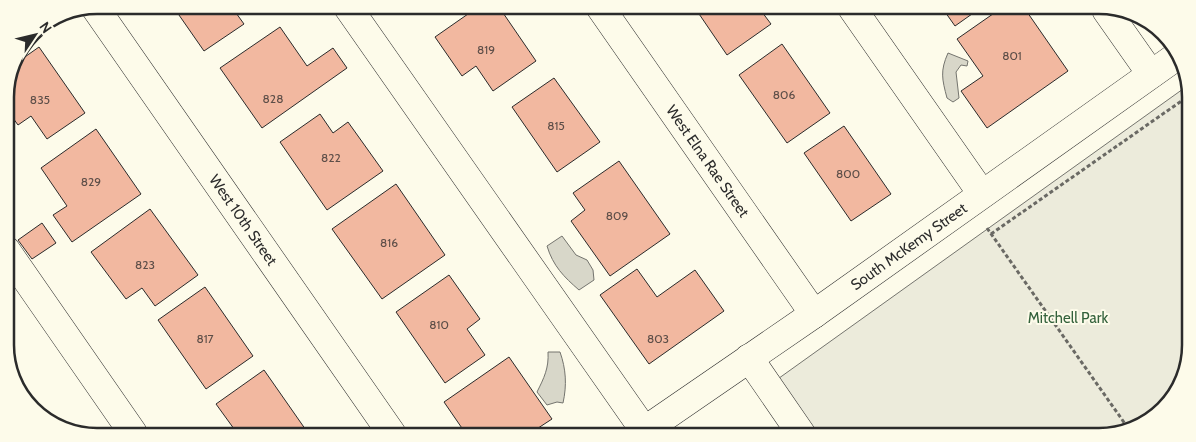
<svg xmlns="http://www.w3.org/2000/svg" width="1196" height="442" viewBox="0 0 1196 442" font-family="Cabin,sans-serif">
	<rect width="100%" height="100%" fill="#fdfbea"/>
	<!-- green -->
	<path fill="#ecebdb" stroke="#74746e" d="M 1190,84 L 1186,375 L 1155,418 L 1105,437 L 813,436 L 775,381 Z"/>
	<!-- water -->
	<g fill="#d8d7c9" stroke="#74746e">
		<path d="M 948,53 L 968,61 L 967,66 L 961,65 L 956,72 L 959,98 L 953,102 L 947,98 C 942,79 940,71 948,53 Z"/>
		<path d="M 562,236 L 576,255 L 587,260 L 593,270 L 594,280 L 579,290 C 564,277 553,266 547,246 Z"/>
		<path d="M 548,352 L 560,352 C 566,369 567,385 563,403 L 557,402 L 547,405 L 537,392 C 544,378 549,368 548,352 Z"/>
	</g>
	<!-- building -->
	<g fill="#f2b8a0" stroke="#2b2b2b">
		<path d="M 172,5 L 231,6 L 244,24 L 204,51 Z"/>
		<path d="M 478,7 L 499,7 L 536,61 L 493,91 L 476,66 L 462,76 L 435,37 Z"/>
		<path d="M 695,8 L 759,8 L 771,24 L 727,55 Z"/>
		<path d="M 943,9 L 979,9 L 955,26 Z"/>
		<path d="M 1000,9 L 1025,9 L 1068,71 L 987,128 L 961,91 L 983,76 L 957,39 Z"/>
		<path d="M 280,27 L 307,66 L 333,48 L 347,68 L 262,128 L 220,68 Z"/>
		<path d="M 782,44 L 830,113 L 787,143 L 739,75 Z"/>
		<path d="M 39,47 L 85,113 L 47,139 L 31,116 L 18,125 L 5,107 L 5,90 L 12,66 Z"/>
		<path d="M 554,78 L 600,142 L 557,172 L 512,107 Z"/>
		<path d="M 320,114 L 333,133 L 348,122 L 383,171 L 327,210 L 280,142 Z"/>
		<path d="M 844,126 L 891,194 L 851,221 L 804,153 Z"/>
		<path d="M 96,129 L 141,194 L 72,242 L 53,215 L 67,206 L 41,168 Z"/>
		<path d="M 619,161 L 670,234 L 610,276 L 571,221 L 585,210 L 573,193 Z"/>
		<path d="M 396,184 L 445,255 L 382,299 L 332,229 Z"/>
		<path d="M 150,209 L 198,275 L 155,306 L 142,288 L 126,299 L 91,252 Z"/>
		<path d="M 42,223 L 56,243 L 32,259 L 18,240 Z"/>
		<path d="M 637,269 L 657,297 L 695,270 L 724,311 L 649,364 L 600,295 Z"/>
		<path d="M 449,275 L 480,319 L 467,329 L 485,355 L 445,383 L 396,312 Z"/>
		<path d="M 205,287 L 253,356 L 206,389 L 158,320 Z"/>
		<path d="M 509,357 L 552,419 L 529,434 L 466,434 L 444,402 Z"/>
		<path d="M 264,370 L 308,433 L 237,433 L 216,404 Z"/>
	</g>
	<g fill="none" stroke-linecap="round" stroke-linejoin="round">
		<defs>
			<g id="minor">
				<path id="s1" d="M 94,6 L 392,434"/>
				<path d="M 347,6 L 644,430"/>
				<path id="s2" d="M 600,7 L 814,314"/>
				<path d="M 852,8 L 982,194"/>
				<path d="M 1106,10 L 1151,74"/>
				<path d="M 6,250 L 133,433"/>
				<path d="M 749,358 L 802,435"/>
				<path id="s3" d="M 638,435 L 814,314 L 1177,56"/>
			</g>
		</defs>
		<!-- minor casing -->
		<use href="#minor" stroke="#2b2b2b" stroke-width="29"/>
		<!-- path -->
		<g stroke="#6a6964" stroke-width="3" stroke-dasharray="4 2.5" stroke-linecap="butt">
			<path d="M 987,228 L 1128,428"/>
			<path d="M 991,234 L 1190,95"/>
		</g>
		<!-- minor -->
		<use href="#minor" stroke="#fdfbea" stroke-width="28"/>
	</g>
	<g text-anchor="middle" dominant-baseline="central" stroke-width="4" stroke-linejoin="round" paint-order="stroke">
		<!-- number labels -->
		<g font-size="12" fill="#5d4e48">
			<text x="486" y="49">819</text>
			<text x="1012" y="55">801</text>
			<text x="784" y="94">806</text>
			<text x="273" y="98">828</text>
			<text x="40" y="99">835</text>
			<text x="556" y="125">815</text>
			<text x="331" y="157">822</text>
			<text x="848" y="173">800</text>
			<text x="91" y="181">829</text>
			<text x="617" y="215">809</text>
			<text x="389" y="242">816</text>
			<text x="145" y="264">823</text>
			<text x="439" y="324">810</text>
			<text x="205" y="338">817</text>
			<text x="658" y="338">803</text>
		</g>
		<!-- street labels -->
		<g font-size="15" fill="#2b2b2b" stroke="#fdfbea">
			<text stroke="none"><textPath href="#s2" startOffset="188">West Elna Rae Street</textPath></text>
			<text stroke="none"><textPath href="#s1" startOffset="261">West 10th Street</textPath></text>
			<text stroke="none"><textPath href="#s3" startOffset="330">South McKemy Street</textPath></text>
		</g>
		<!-- park labels -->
		<g font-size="15" fill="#34623c" stroke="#fdfbea">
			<text x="1068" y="318">Mitchell Park</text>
		</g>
	</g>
	<!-- crop -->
	<path d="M0 0H1196V442H0ZM97 14H1099A83 83 0 0 1 1182 97V345A83 83 0 0 1 1099 428H97A83 83 0 0 1 14 345V97A83 83 0 0 1 97 14Z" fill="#fdfbea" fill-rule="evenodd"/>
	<path fill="none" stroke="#2b2b2b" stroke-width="2.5" d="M97 14H1099A83 83 0 0 1 1182 97V345A83 83 0 0 1 1099 428H97A83 83 0 0 1 14 345V97A83 83 0 0 1 97 14Z"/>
	<!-- north arrow -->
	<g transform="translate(35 35) rotate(55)" stroke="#fdfbea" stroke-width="4" paint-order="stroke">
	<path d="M0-4L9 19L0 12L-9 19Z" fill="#2b2b2b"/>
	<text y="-8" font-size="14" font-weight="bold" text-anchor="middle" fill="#2b2b2b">N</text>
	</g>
</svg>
